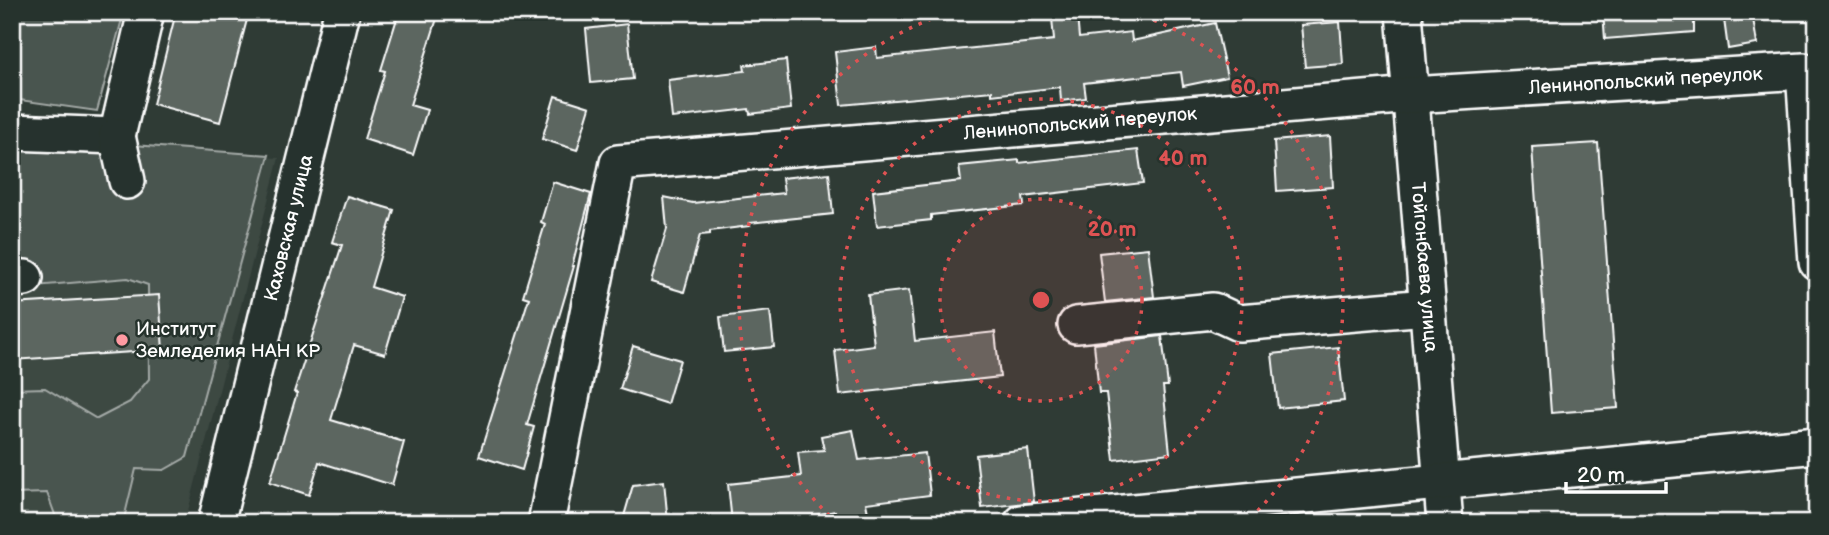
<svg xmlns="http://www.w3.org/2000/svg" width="1829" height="535" viewBox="0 0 1829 535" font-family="'Balsamiq Sans',sans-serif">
	<rect width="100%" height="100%" fill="#2f3b35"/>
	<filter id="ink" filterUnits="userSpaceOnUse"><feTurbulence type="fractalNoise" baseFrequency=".0143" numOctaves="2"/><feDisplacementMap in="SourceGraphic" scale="14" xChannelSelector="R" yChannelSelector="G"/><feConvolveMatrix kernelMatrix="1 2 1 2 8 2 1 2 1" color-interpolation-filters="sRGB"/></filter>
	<g filter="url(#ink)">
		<!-- built -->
		<path fill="#3c4842" d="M 12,146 L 279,158 L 185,523 L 12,523 Z"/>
		<!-- green -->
		<g fill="#4a544f" stroke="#a4aaa7" stroke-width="2">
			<path d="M 12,12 L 124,12 L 97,111 L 12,99 Z"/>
			<path d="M 12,136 L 269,155 L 187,457 L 164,470 L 136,469 L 123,523 L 58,523 L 47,493 L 12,494 L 12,389 L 45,388 L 97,419 L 130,402 L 149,379 L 148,285 L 128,278 L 12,288 Z"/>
		</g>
		<!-- building -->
		<g fill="#5b6661" stroke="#fff" stroke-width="2">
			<path d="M 176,12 L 249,12 L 220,122 L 153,104 Z"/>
			<path d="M 399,12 L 439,12 L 410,105 L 427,110 L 413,155 L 364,139 L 385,71 L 381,70 Z"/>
			<path d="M 1603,12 L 1694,12 L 1694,32 L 1605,39 Z"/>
			<path d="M 1723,12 L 1752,12 L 1757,44 L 1728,49 Z"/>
			<path d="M 1077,15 L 1079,38 L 1131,32 L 1132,41 L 1215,23 L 1227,77 L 1183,86 L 1181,72 L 1084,83 L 1086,98 L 1061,101 L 1060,87 L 992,95 L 992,91 L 841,105 L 835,52 L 876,47 L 877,58 L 1054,40 L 1052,18 Z"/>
			<path d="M 1340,22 L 1343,64 L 1305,67 L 1301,25 Z"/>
			<path d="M 627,24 L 633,79 L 591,83 L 586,29 Z"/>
			<path d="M 786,60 L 791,109 L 750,114 L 749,109 L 672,118 L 668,80 L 745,71 L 744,65 Z"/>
			<path d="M 555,96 L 590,107 L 577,150 L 542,139 Z"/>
			<path d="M 1330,136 L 1333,187 L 1277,191 L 1274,141 Z"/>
			<path d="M 1598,143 L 1618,408 L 1551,413 L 1532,147 Z"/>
			<path d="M 1138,150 L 1143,183 L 1023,197 L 1024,205 L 931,215 L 931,220 L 877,226 L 873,191 L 961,181 L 959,166 L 1019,160 L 1019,163 Z"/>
			<path d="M 829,173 L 833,214 L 749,223 L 750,226 L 710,231 L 710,234 L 700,235 L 684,292 L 651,282 L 667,229 L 664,197 L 693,203 L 784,193 L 782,178 Z"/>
			<path d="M 553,182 L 591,194 L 572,266 L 574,266 L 527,425 L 534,427 L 522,470 L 479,456 L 529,298 L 523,296 L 545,224 L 541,222 Z"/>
			<path d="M 347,196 L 394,210 L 371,287 L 402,297 L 385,354 L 354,345 L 331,420 L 404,442 L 392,485 L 319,462 L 309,495 L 270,482 L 297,393 L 294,392 L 342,245 L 332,242 Z"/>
			<path d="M 1148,248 L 1154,297 L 1105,302 L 1099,253 Z"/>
			<path d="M 909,290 L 915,341 L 995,332 L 1000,377 L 840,395 L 835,350 L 874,345 L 868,295 Z"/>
			<path d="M 159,295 L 163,350 L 12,360 L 12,304 Z"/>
			<path d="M 770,311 L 774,347 L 724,352 L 720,317 Z"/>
			<path d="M 1162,336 L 1168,386 L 1163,386 L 1170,453 L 1114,460 L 1106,393 L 1099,393 L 1094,344 Z"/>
			<path d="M 633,346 L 680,360 L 667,404 L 620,389 Z"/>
			<path d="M 1338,347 L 1344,401 L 1278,408 L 1272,354 Z"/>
			<path d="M 853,430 L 859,460 L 925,453 L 930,495 L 866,503 L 868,513 L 836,518 L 835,511 L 807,517 L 759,523 L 732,523 L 728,484 L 801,476 L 798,452 L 824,450 L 821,436 Z"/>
			<path d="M 1028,449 L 1034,502 L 982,508 L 976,455 Z"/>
			<path d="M 664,481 L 668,523 L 622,523 L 633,485 Z"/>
		</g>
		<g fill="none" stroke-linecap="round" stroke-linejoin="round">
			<defs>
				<g id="minor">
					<path id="s1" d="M 1404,12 L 1445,523"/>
					<path d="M 12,132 L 117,136 L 146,12"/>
					<path d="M 117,136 L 127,181"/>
					<path d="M 12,279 L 25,278"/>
					<path d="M 1076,325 L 1213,311 L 1239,323 L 1427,307"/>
					<path id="s2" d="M 216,523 L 342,12"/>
					<path id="s3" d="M 546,523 L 618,163 L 1411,95 L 1804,71 L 1817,262"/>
					<path d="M 1022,523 L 1817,445"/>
				</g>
			</defs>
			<!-- minor casing -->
			<use href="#minor" stroke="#fff" stroke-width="40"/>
			<!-- minor -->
			<use href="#minor" stroke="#26332d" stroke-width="35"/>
		</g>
	</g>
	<!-- distance rings -->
	<circle cx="1041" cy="300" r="101" fill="#de5353" fill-opacity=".12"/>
	<g fill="none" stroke="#de5353" stroke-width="3.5" stroke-dasharray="3.5 7">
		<circle cx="1041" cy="300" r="101"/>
		<circle cx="1041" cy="300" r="201"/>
		<path d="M837 523A302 302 0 0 1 948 13M1134 13A302 302 0 0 1 1245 523"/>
	</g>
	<!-- markers -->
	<circle fill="#ff9aa2" stroke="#26332d" stroke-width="2.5" cx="122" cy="340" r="7"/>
	<g text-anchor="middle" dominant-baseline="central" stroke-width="5" stroke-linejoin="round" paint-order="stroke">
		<!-- street labels -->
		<g font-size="19" fill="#fff" stroke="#26332d">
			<text stroke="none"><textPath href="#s3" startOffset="1398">Ленинопольский переулок</textPath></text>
			<text stroke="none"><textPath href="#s3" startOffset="831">Ленинопольский переулок</textPath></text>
			<text stroke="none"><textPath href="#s2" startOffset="304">Каховская улица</textPath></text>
			<text stroke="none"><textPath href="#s1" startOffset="256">Тойгонбаева улица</textPath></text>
		</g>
		<!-- poi labels -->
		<g font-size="19" fill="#fff" stroke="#26332d" text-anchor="start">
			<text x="136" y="329">Институт<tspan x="136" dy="22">Земледелия НАН КР</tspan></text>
		</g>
	</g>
	<circle cx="1041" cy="300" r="10" fill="#de5353" stroke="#26332d" stroke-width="3.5"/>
	<g font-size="21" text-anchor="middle" font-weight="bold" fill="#de5353" stroke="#26332d" stroke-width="5" stroke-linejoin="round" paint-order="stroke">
		<text x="1255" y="94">60 m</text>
		<text x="1183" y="165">40 m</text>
		<text x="1112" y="236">20 m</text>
	</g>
	<!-- margin -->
	<rect width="1829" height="535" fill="none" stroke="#26332d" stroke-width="42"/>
	<rect x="21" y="21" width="1787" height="493" fill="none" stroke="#fff" stroke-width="2.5" filter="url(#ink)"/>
	<!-- scale -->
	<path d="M1566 482v10h100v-10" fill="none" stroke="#ffffff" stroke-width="3.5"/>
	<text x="1577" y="482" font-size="21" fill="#ffffff" stroke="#26332d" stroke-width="5" paint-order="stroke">20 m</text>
</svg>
